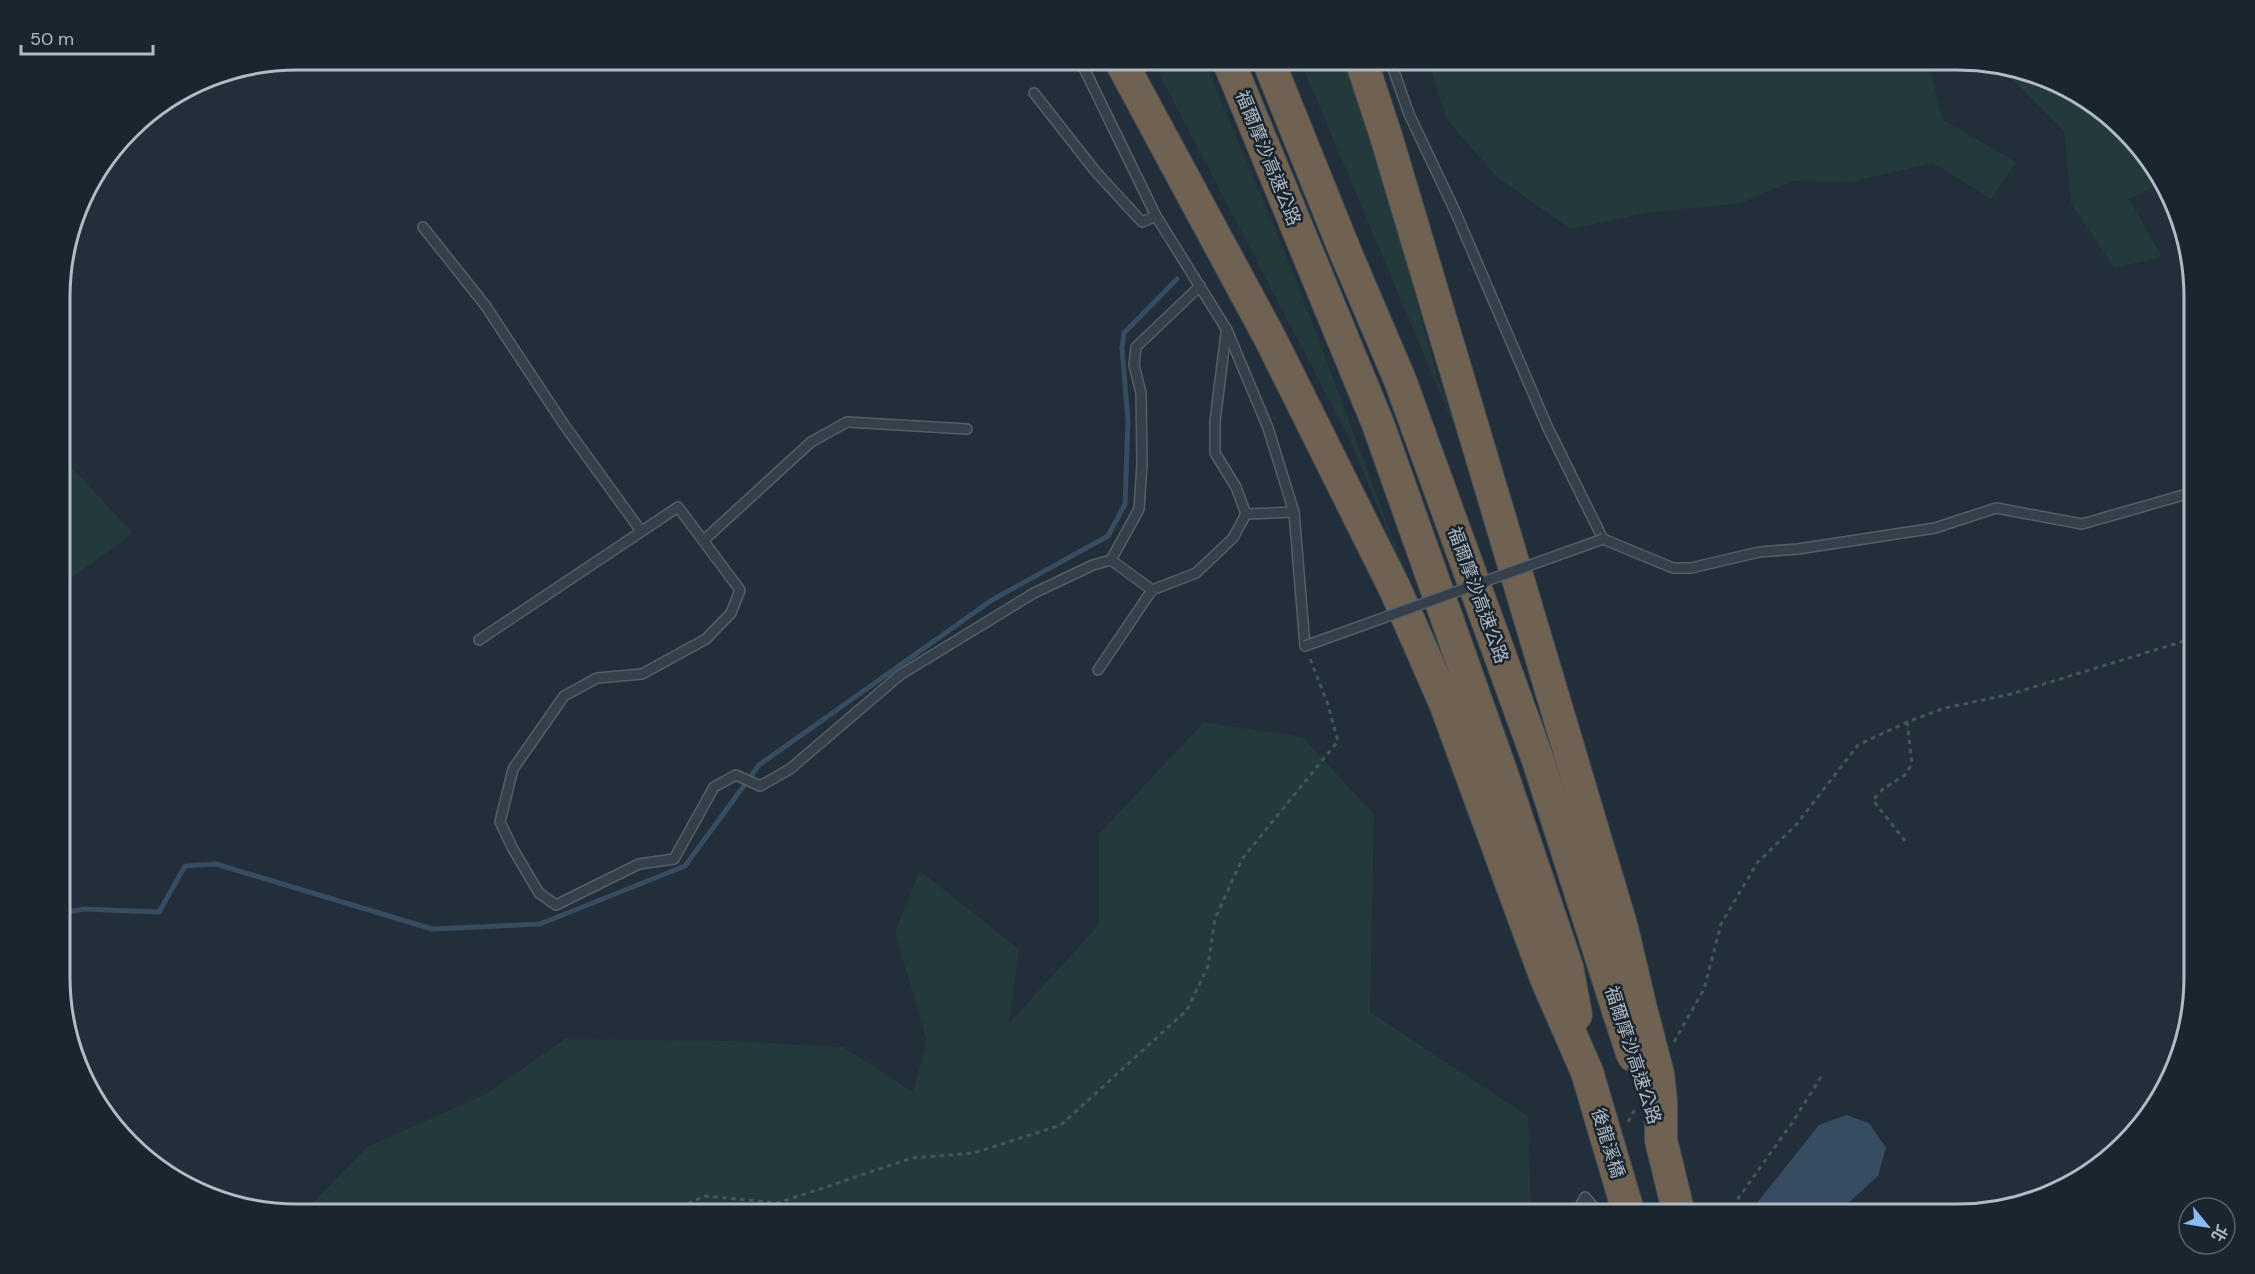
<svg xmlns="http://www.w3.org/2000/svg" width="2255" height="1274" viewBox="0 0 2255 1274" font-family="'DM Sans','Noto Sans TC',sans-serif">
	<rect width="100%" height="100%" fill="#222e39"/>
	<!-- green -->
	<g fill="#243a3a">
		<path d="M 1152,60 L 1204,60 L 1293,272 L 1413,592 L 1349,438 Z"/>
		<path d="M 1300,60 L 1346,60 L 1395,217 L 1436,373 L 1475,476 Z"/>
		<path d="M 1432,60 L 1958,60 L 2020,68 L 2076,92 L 2155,166 L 2163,182 L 2129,199 L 2162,257 L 2114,268 L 2071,203 L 2064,131 L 2007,74 L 1930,68 L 1942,119 L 2016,162 L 1991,199 L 1933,163 L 1851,182 L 1792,181 L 1741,203 L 1646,213 L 1570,229 L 1497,177 L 1447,120 L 1429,63 Z"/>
		<path d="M 72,468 L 133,533 L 62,585 L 62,470 Z"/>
		<path d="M 1204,722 L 1302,737 L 1374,814 L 1370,1012 L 1528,1116 L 1531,1214 L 302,1214 L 367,1147 L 486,1094 L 565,1039 L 729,1041 L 843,1047 L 913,1092 L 927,1041 L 895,932 L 920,871 L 1019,949 L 1009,1023 L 1099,925 L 1099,834 Z"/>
	</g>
	<!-- water -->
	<path fill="#364c60" d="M 1846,1115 L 1869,1123 L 1886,1148 L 1878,1176 L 1836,1214 L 1748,1214 L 1819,1125 Z"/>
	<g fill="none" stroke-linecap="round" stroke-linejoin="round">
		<!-- stream -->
		<path stroke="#364c60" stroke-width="5" d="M 62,913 L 84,909 L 159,912 L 185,866 L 216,864 L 432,929 L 540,924 L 685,866 L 759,765 L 992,600 L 1108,536 L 1125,504 L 1128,421 L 1122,348 L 1124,333 L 1177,279"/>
		<defs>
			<g id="lane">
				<path d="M 1080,60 L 1156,216 L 1227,330 L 1268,428 L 1294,512 L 1305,646"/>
				<path d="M 1390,60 L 1409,114 L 1455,211 L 1547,426 L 1603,539 L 1673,568 L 1691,568 L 1759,552 L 1798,549 L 1935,528 L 1996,508 L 2082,524 L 2194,492"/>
				<path d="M 1034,93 L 1096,172 L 1142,222 L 1156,216"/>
				<path d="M 423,227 L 485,305 L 565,426 L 641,531"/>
				<path d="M 1246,514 L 1294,512"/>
				<path d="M 704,540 L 811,442 L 847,422 L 967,429"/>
				<path d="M 1111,560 L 1152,590 L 1196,573 L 1233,538 L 1246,514 L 1236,487 L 1215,453 L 1215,421 L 1226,333"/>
				<path d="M 479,640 L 678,507 L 740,590 L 731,613 L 706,639 L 642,674 L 597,678 L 564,696 L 513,769 L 500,822 L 513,849 L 539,893 L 556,905 L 639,864 L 674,859 L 714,787 L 736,775 L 760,786 L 790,769 L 900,675 L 1034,593 L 1093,565 L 1111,560 L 1139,509 L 1142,464 L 1141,393 L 1134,365 L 1136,347 L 1200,286"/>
				<path d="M 1098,670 L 1152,590"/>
				<path d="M 1576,1214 L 1585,1197 L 1600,1214"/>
			</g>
			<g id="highway">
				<path d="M 1120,60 L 1271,340 L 1395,589 L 1445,703 L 1546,978 L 1587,1072"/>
				<path d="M 1228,60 L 1378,424 L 1501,771 L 1567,967 L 1576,1015"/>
				<path d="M 1268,60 L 1345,251 L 1400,380 L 1538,760 L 1618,1010"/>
				<path d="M 1361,60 L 1386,136 L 1622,928 L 1640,1005"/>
				<path d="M 1661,1140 L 1679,1214"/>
			</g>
		</defs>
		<!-- lane casing -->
		<use href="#lane" stroke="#545e67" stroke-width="12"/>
		<!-- highway casing -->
		<use href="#highway" stroke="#414b54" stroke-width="34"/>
		<!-- path -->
		<g stroke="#425757" stroke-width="3" stroke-dasharray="4.5 4.5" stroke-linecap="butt">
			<path d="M 1905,841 L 1873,800 L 1884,788 L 1904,776 L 1912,764 L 1907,722"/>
			<path d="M 1674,1042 L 1704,989 L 1721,924 L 1757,863 L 1796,825 L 1858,745 L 1907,722 L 1945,708 L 2011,694 L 2194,638"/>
			<path d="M 1628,1122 L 1636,1107"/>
			<path d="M 663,1214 L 705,1196 L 778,1203 L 912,1158 L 974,1153 L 1061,1125 L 1187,1010 L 1208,966 L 1215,919 L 1242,859 L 1338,741 L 1327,702 L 1309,656"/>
			<path d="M 1727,1214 L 1792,1123 L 1821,1077"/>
		</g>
		<!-- lane -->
		<use href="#lane" stroke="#36404a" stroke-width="9"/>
		<!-- highway -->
		<use href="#highway" stroke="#706253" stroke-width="32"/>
		<defs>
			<path id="lane-bridge" d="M 1305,646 L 1603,539"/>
			<g id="highway-bridge">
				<path d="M 1640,1005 L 1658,1074 L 1661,1101 L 1661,1140"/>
				<path d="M 1618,1010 L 1633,1056"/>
				<path d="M 1587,1072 L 1629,1214"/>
			</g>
		</defs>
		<!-- lane-bridge casing -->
		<use href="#lane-bridge" stroke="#545e67" stroke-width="12" stroke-linecap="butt"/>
		<!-- highway-bridge casing -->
		<use href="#highway-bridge" stroke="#414b54" stroke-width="34" stroke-linecap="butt"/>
		<!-- lane-bridge -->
		<use href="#lane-bridge" stroke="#36404a" stroke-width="9"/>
		<!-- highway-bridge -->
		<use href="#highway-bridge" stroke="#706253" stroke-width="32"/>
	</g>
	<g text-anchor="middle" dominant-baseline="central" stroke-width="5" stroke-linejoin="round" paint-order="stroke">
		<!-- street labels -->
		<g font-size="18" fill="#b1bbc6" stroke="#1b252e">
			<text transform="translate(1268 158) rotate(68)">福爾摩沙高速公路</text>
			<text transform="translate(1478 595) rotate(70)">福爾摩沙高速公路</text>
			<text transform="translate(1633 1055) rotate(72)">福爾摩沙高速公路</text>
			<text transform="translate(1608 1143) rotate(73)">後龍溪橋</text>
		</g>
	</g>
	<!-- crop -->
	<path d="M0 0H2255V1274H0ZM297 70H1957A227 227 0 0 1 2184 297V977A227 227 0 0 1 1957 1204H297A227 227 0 0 1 70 977V297A227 227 0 0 1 297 70Z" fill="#1b252e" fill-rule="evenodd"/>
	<path fill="none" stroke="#b1bbc6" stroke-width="3" d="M297 70H1957A227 227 0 0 1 2184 297V977A227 227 0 0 1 1957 1204H297A227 227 0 0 1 70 977V297A227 227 0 0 1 297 70Z"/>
	<!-- north arrow -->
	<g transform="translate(2207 1226) rotate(120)"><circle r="28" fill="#1b252e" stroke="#57616b" stroke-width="1.5"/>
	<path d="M0-4.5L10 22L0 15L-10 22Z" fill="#87bcf5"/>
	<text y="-9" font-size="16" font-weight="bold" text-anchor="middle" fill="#b1bbc6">北</text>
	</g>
	<!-- scale -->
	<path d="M21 45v9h132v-9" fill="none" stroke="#b1bbc6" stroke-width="3"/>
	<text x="30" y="45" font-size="18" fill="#b1bbc6" stroke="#1b252e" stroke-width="4.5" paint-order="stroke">50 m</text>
</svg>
